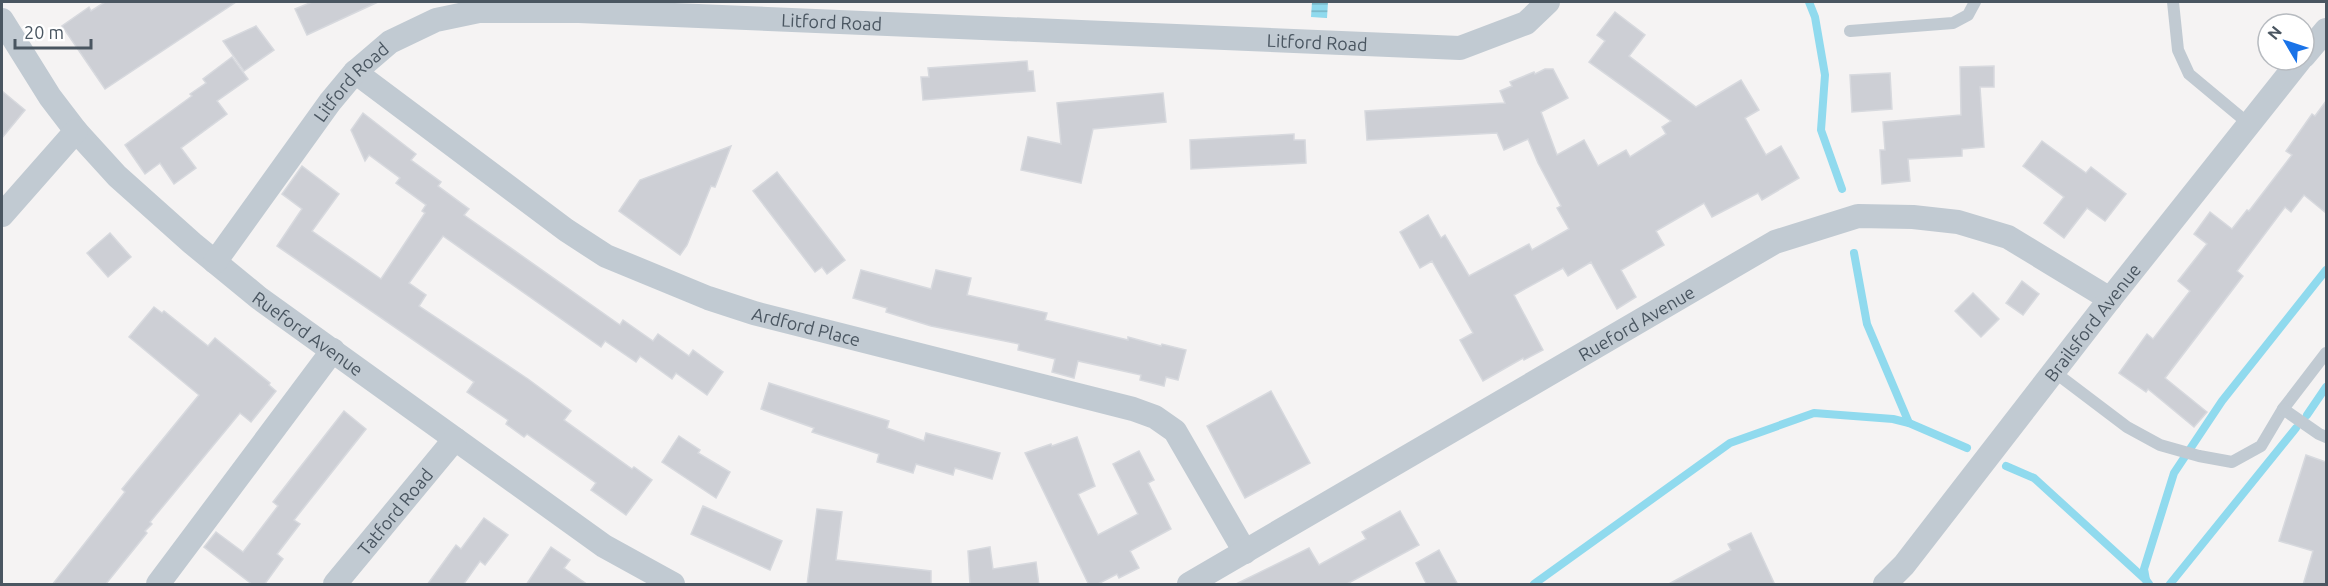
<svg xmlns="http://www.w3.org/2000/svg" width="2328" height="586" viewBox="0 0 2328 586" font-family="Ubuntu,sans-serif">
	<defs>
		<pattern id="water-rules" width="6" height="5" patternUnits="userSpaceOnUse" patternTransform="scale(1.5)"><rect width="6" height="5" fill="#90daee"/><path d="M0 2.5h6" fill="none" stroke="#78b4c4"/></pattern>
	</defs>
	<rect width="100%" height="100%" fill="#f5f3f3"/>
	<!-- water -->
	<path fill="url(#water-rules)" d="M 1312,2 L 1328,2 L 1327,18 L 1311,17 Z"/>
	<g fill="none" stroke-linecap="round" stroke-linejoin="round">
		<!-- stream -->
		<g stroke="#90daee" stroke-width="8">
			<path d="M 1809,2 L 1815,17 L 1825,75 L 1821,130 L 1842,189"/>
			<path d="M 1854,253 L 1867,324 L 1909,423 L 1967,448"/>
			<path d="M 2307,415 L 2326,387"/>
			<path d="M 2006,466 L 2034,478 L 2146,580 L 2149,584"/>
			<path d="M 2146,580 L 2144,569 L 2174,473 L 2222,401 L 2326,270"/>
			<path d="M 1534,584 L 1730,443 L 1814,413 L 1893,419 L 1909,423"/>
			<path d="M 2170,584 L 2296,428"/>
		</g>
	</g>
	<!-- building -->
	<g fill="#cdcfd5" stroke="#d7d9de" stroke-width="1.5">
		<path d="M 105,2 L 236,2 L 105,89 L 62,26 L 89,7 L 91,11 Z"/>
		<path d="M 312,2 L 378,2 L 307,35 L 295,9 Z"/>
		<path d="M 1615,12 L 1645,35 L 1629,56 L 1696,107 L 1741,80 L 1759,110 L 1745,118 L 1766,155 L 1781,146 L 1799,178 L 1762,200 L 1758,193 L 1712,217 L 1704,203 L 1656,231 L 1664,245 L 1621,270 L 1636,297 L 1617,309 L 1591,262 L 1568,276 L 1563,268 L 1514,295 L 1543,350 L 1524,360 L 1523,358 L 1483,381 L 1460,340 L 1473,333 L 1432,261 L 1420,268 L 1400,232 L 1428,215 L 1441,238 L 1445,235 L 1469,276 L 1529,244 L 1532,250 L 1569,229 L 1557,208 L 1561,206 L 1538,163 L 1528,139 L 1504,150 L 1497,133 L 1367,140 L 1365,111 L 1505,103 L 1500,91 L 1512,86 L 1510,82 L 1534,72 L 1535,74 L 1545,69 L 1553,69 L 1568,98 L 1541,112 L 1557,155 L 1584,140 L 1598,166 L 1626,150 L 1630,157 L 1666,134 L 1662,127 L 1671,121 L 1589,62 L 1605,41 L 1597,35 Z"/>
		<path d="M 256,26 L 274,50 L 244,71 L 223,41 Z"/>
		<path d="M 232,57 L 248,79 L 217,101 L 227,114 L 181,148 L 196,168 L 174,184 L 160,163 L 145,174 L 125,145 L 192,96 L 190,94 L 206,83 L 203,79 Z"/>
		<path d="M 1027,61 L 1028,71 L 1033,71 L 1035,91 L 923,100 L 921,77 L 929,77 L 928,68 Z"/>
		<path d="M 1994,66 L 1994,87 L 1980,87 L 1984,147 L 1962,149 L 1962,156 L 1908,159 L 1910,181 L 1882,184 L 1880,150 L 1885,150 L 1883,122 L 1961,115 L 1960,67 Z"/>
		<path d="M 1890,73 L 1892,109 L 1852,112 L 1850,75 Z"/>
		<path d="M 2,91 L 25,110 L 2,138 Z"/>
		<path d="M 1163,93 L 1166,122 L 1093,129 L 1081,183 L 1021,170 L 1028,137 L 1061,144 L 1057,103 Z"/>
		<path d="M 2326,101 L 2326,213 L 2304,195 L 2291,212 L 2285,207 L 2237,271 L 2243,276 L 2165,378 L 2207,412 L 2194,427 L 2148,389 L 2146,392 L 2119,373 L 2147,334 L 2153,339 L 2190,291 L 2178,281 L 2207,244 L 2194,234 L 2210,212 L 2232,229 L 2247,210 L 2249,211 L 2292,155 L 2286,151 L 2312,114 L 2315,116 Z"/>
		<path d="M 363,113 L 416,154 L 411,160 L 441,182 L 438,186 L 469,209 L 464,215 L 620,325 L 623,320 L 653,341 L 658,334 L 689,356 L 693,350 L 723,372 L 707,395 L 676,373 L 672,379 L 640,356 L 636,362 L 605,341 L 601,347 L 443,236 L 409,283 L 426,295 L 419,306 L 528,379 L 571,411 L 564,420 L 632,469 L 634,467 L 652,480 L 626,515 L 591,490 L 596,483 L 527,434 L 524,437 L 506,424 L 508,420 L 467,392 L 474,382 L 277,246 L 302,209 L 282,194 L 302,166 L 339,194 L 312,231 L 381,279 L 425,213 L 422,211 L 426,205 L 396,183 L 400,178 L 369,155 L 365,161 L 351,130 Z"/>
		<path d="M 1294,134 L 1294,140 L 1305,140 L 1306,163 L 1191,169 L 1190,140 Z"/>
		<path d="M 2042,141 L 2086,173 L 2091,167 L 2126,194 L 2105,221 L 2087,208 L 2064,238 L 2044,223 L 2064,197 L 2023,166 Z"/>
		<path d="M 731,146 L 715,187 L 711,186 L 687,245 L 680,255 L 619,211 L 640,180 Z"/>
		<path d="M 777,172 L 845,260 L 827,274 L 822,267 L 815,272 L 753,191 Z"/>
		<path d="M 110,233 L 131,257 L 108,277 L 87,253 Z"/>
		<path d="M 861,270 L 931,289 L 936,270 L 971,278 L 967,295 L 1047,313 L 1045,320 L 1128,340 L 1128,337 L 1161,346 L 1162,344 L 1186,350 L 1178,380 L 1166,377 L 1164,386 L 1140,380 L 1141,375 L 1078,361 L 1074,378 L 1052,372 L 1055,359 L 1018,350 L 1019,344 L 931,326 L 886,312 L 887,308 L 853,298 Z"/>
		<path d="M 2022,281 L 2039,294 L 2023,315 L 2006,303 Z"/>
		<path d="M 1973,293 L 1999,319 L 1981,337 L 1955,311 Z"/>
		<path d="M 154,307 L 162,313 L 164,311 L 208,346 L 215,338 L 270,383 L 269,385 L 276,391 L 251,422 L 240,413 L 150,522 L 152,524 L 145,531 L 147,533 L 105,585 L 52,585 L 125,492 L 122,489 L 199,395 L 129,337 Z"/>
		<path d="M 769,383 L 889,421 L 887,428 L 924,441 L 926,433 L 1000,453 L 992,479 L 955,468 L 953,475 L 916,464 L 913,473 L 877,462 L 879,454 L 812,432 L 814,428 L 761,409 Z"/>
		<path d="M 1271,391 L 1310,463 L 1245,498 L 1207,426 Z"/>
		<path d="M 344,411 L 366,429 L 294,520 L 300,524 L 277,554 L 283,559 L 264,585 L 253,585 L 204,547 L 216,532 L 243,552 L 278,506 L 273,502 Z"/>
		<path d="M 679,436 L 700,450 L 698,453 L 730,472 L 716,498 L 662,462 Z"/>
		<path d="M 1077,437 L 1095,486 L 1078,494 L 1098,535 L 1138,514 L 1113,464 L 1139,451 L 1154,480 L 1148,483 L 1171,529 L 1130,551 L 1139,568 L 1119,578 L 1117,574 L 1096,585 L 1089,585 L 1025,453 L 1051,444 L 1052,446 Z"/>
		<path d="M 2306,455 L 2326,462 L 2326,585 L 2303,585 L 2313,551 L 2279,541 Z"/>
		<path d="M 703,506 L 782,541 L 770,570 L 691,534 Z"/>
		<path d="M 817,509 L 842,512 L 836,560 L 931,571 L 931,585 L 807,585 Z"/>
		<path d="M 1400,511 L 1419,545 L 1345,585 L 1234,585 L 1309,548 L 1319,565 L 1366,539 L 1362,532 Z"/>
		<path d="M 484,518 L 508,535 L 485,565 L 480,561 L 463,585 L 427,585 L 456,545 L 461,549 Z"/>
		<path d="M 1751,533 L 1775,585 L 1667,585 L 1731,550 L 1728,544 Z"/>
		<path d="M 551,547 L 570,560 L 564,568 L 588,585 L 526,585 Z"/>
		<path d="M 990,547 L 993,569 L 1036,562 L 1039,585 L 970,585 L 968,551 Z"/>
		<path d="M 1439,550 L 1458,585 L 1427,585 L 1416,563 Z"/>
	</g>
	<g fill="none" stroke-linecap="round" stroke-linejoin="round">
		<!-- service -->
		<g stroke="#c1cad2" stroke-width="12">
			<path d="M 2173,2 L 2178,50 L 2189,74 L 2249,124"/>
			<path d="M 1850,31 L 1953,23 L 1968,15 L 1975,2"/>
			<path d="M 2053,371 L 2127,427 L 2160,445 L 2199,456 L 2232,462 L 2261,446 L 2283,409 L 2326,353"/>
			<path d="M 2283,409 L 2319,434 L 2326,437"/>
		</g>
		<!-- minor -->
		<g stroke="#c1cad2" stroke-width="24">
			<path id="s1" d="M 2,20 L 50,97 L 76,131 L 117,176 L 192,243 L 259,298 L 604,546 L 673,584"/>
			<path d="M 2304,56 L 2326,30"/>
			<path id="s2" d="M 355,72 L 566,230 L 606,256 L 708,298 L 754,313 L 1133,409 L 1155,417 L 1175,431 L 1245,552"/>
			<path d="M 2,215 L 76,131"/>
			<path id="s3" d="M 215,262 L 330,102 L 355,72 L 390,42 L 436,20 L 479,11 L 579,11 L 1460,48 L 1526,23 L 1548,2"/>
			<path d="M 158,584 L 333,350"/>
			<path id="s4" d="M 335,584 L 455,439"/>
			<path id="s5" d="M 1189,584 L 1775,242 L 1858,216 L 1913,217 L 1958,222 L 2008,237 L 2110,299"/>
			<path id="s6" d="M 1885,584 L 1904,565 L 2110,299 L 2300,60"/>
		</g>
	</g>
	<g text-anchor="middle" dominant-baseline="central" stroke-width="4.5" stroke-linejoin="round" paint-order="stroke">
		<!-- street labels -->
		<g font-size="18" fill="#4a5661" stroke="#fff">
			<text stroke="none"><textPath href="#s3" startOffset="730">Litford Road</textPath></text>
			<text stroke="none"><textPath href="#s3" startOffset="1216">Litford Road</textPath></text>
			<text stroke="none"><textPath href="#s3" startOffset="226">Litford Road</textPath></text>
			<text stroke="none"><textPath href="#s6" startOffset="334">Brailsford Avenue</textPath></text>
			<text stroke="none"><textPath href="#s5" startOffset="518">Rueford Avenue</textPath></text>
			<text stroke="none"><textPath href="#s2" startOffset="524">Ardford Place</textPath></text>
			<text stroke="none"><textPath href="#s1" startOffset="442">Rueford Avenue</textPath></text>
			<text stroke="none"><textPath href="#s4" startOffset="94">Tatford Road</textPath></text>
		</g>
	</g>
	<!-- border -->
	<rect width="2328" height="586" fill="none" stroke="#4a5661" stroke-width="6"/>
	<!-- north arrow -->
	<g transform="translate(2286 42) rotate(309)"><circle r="28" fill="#ffffff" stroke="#b7bbc0" stroke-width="1.5"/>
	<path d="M0-4.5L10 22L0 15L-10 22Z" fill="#1a73e8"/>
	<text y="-9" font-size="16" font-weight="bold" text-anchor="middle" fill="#4a5661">N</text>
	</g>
	<!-- scale -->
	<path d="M15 39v9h76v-9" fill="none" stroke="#4a5661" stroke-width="3"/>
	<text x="24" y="39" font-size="18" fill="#4a5661" stroke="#ffffff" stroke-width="4.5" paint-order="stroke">20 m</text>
</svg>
